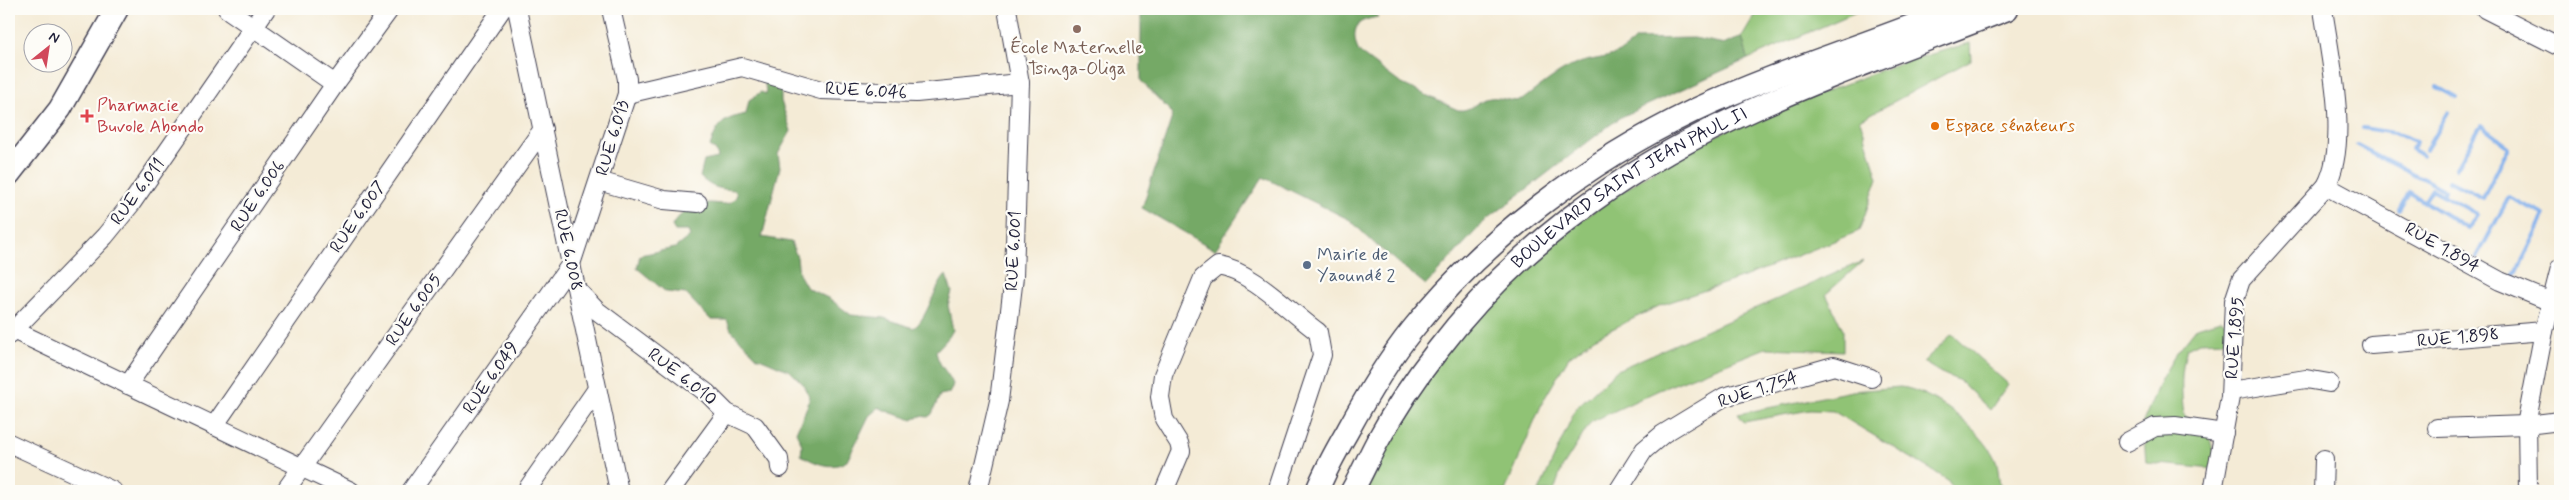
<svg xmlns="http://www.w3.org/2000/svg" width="2569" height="500" viewBox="0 0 2569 500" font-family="Mynerve,sans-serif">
	<rect width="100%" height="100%" fill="#fdfcf7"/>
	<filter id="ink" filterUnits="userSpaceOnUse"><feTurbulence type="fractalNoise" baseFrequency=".02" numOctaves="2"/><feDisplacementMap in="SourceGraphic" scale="10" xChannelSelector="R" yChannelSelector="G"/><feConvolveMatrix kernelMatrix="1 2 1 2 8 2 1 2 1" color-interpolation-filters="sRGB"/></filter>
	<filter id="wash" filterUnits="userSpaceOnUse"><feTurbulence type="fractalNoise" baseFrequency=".0096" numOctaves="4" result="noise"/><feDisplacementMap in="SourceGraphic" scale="20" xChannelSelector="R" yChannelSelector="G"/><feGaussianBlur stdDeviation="1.12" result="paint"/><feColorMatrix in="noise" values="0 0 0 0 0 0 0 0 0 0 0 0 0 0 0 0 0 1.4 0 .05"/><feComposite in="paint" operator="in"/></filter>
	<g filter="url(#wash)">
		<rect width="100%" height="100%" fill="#f4ebd6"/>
		<!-- green -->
		<g fill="#90c375" stroke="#597258">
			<path d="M 1759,9 L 1863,9 L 1748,59 L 1742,37 Z"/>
			<path d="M 1970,43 L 1971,60 L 1860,120 L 1878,178 L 1859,231 L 1744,277 L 1661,305 L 1594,338 L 1569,357 L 1543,401 L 1505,491 L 1359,491 L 1447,347 L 1539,249 L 1664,163 L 1731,128 L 1897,64 Z"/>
			<path d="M 1863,261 L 1826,294 L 1843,330 L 1843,351 L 1766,348 L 1659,390 L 1591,422 L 1562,468 L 1554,491 L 1539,491 L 1576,408 L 1617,370 Z"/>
			<path d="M 2220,320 L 2228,323 L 2224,341 L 2199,342 L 2187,348 C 2180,372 2181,391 2184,415 C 2211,435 2213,437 2214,469 L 2146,463 L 2143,422 L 2161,379 L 2177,352 L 2197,327 Z"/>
			<path d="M 1952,334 L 2008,384 L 1990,410 L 1960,381 L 1941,373 L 1923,362 Z"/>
			<path d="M 1900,387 C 1931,389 1988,434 1997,464 C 1999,473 1999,483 2001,491 L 1953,491 L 1948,480 L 1833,411 L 1810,410 L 1744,422 L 1738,414 L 1852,391 Z"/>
		</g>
		<!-- forest -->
		<g fill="#74a966" stroke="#4b6650">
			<path d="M 1144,9 L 1372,9 L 1378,17 C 1373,18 1366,19 1361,22 C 1352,28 1354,45 1360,53 L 1400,83 L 1458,110 C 1471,112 1478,99 1490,98 C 1501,96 1511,103 1522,100 C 1537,89 1553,75 1570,67 C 1595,54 1613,64 1636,39 L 1694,38 L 1725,44 L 1742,37 L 1748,59 L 1619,118 L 1484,222 L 1426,285 L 1377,246 L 1350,220 L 1263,177 L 1215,250 L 1142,208 L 1173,114 L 1141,81 L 1141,12 Z"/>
			<path d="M 768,79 L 781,89 L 781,101 L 791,131 L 778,154 L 780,167 L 762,237 L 791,242 L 797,257 L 799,274 L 807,288 L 830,299 L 851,315 L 884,318 L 913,328 C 926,322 934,287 946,275 L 952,292 L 948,305 L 953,330 L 949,337 L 936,351 C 938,366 947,370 953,384 L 950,393 L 940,395 L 932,414 L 928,417 L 920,416 L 912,420 C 901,415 887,413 879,407 L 869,416 L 847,461 C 831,471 815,463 801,455 L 802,445 L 796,432 L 809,402 L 809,396 L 804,385 L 790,371 L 757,357 L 731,330 L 727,320 L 711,320 L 686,294 L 666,292 L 637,268 L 640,255 L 675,248 L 690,236 L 688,231 L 675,231 L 672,226 C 678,214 695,203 709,203 C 720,203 730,208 737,195 L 735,190 C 719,189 712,188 700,177 L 704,161 L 718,158 L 716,151 L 710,146 C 718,124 722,119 746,114 L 749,100 L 761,92 L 766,94 L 765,84 Z"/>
		</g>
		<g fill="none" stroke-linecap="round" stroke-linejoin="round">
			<!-- stream -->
			<g stroke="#81afeb" stroke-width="4">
				<path d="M 2437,87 L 2457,98"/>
				<path d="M 2363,128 L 2400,134 L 2416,142 L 2411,149 L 2423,156"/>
				<path d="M 2357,145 L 2445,190 L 2443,195"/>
				<path d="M 2426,150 L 2448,112"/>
				<path d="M 2456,168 L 2479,129"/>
				<path d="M 2449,181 L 2483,198 L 2509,147 L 2481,126"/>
				<path d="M 2399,210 L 2409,192 L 2468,229 L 2477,214 L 2432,189 L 2424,202"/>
				<path d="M 2477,257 L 2509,197 L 2545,215 L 2513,279"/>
			</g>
		</g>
	</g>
	<g filter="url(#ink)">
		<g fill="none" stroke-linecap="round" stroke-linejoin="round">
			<defs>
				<g id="minor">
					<path d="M 227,9 L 335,84"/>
					<path d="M 517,9 L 619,491"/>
					<path d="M 2485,9 L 2560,47"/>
					<path d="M 627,94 L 742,67 L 821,90 L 916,93 L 1020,83"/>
					<path d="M 599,181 L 664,200 L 698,203"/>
					<path d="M 2326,186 L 2500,281 L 2551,302 L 2560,301"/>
					<path d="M 577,290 L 596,310 L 707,393 L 727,413 L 755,426 L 779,459 L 780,468"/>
					<path d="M 9,328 L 351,491"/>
					<path d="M 9,335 L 105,236 L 131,204 L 266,9"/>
					<path d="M 2371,345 L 2544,331"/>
					<path d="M 128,385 L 335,84 L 390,9"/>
					<path d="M 2231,391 L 2306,379 L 2329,383"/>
					<path d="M 214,426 L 502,9"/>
					<path d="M 2437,428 L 2527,425 L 2560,421"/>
					<path d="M 2127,442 L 2155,427 L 2175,426 L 2224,433"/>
					<path d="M 9,443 L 113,491"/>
					<path d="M 285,491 L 543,129"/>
					<path d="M 411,491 L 571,264 L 627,94 L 627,79 L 611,9"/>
					<path d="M 526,491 L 597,389"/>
					<path d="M 670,491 L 727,413"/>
					<path d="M 978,491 L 999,401 L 1014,277 L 1020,83 L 1007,9"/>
					<path d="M 1164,491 L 1181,451 L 1179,443 L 1164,419 L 1160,397 L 1163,375 L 1203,278 L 1218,266 C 1252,271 1290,312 1318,332 L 1322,355 L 1277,491"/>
					<path d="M 1618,491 L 1644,450 L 1663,434 L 1724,397 L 1834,366 L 1871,378"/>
					<path d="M 2213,491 L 2230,397 L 2234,301 L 2241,280 L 2326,186 C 2350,142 2330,58 2323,9"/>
					<path d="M 2323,491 L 2324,459"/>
					<path d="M 2528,491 L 2527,420 L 2544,331 L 2560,268"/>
				</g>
				<g id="major">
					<path d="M 9,174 L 60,109 L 117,9"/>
					<path d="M 1317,491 C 1325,471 1336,451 1347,432 C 1366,397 1387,361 1412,330 C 1485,238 1589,161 1695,110 C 1779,71 1869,44 1955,9"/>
					<path id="s1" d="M 1352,491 C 1361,475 1368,459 1377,442 C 1394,411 1415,379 1437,351 C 1514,250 1619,172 1733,119 C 1822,77 1915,45 2007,9"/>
				</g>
			</defs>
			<!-- minor casing -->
			<use href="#minor" stroke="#424052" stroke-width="20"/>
			<!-- major casing -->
			<use href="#major" stroke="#424052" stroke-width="25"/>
			<!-- minor -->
			<use href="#minor" stroke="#fff" stroke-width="18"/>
			<!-- major -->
			<use href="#major" stroke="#fff" stroke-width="22"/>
		</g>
	</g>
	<!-- markers -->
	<circle fill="#8d6e63" stroke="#fdfcf7" stroke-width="2" cx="1077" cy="29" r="5"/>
	<path fill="#e0444e" stroke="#fdfcf7" stroke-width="2" d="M84.5 108.5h5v5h5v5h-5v5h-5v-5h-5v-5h5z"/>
	<circle fill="#e8710a" stroke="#fdfcf7" stroke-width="2" cx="1935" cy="126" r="5"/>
	<circle fill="#5c6f8a" stroke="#fdfcf7" stroke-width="2" cx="1307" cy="265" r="5"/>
	<g text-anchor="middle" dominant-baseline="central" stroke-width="4.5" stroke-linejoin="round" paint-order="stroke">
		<!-- education labels -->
		<g font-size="18" fill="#785e54" stroke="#fdfcf7">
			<text x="1077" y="48">École Maternelle<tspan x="1077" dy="21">Tsinga-Oliga</tspan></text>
		</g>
		<!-- street labels -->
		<g font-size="18" fill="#22223b" stroke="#fdfcf7">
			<text transform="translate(866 91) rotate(3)">RUE 6.046</text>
			<text transform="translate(613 138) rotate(-73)">RUE 6.013</text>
			<text stroke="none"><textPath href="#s1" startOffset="419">BOULEVARD SAINT JEAN PAUL II</textPath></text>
			<text transform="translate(138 192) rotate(-53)">RUE 6.011</text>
			<text transform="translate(258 196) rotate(-56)">RUE 6.006</text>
			<text transform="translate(358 217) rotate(-55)">RUE 6.007</text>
			<text transform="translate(2442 248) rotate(30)">RUE 1.894</text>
			<text transform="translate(568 250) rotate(78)">RUE 6.008</text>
			<text transform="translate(1014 251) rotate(-87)">RUE 6.001</text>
			<text transform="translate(414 310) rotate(-55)">RUE 6.005</text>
			<text transform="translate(2235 338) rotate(-86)">RUE 1.895</text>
			<text transform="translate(2458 338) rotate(-5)">RUE 1.898</text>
			<text transform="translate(682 377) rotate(38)">RUE 6.010</text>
			<text transform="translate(491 378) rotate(-55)">RUE 6.049</text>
			<text transform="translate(1758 390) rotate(-18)">RUE 1.754</text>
		</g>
		<!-- health labels -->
		<g font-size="18" fill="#be3a42" stroke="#fdfcf7" text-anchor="start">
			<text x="97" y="106">Pharmacie<tspan x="97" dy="21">Buvole Abondo</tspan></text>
		</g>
		<!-- food labels -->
		<g font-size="18" fill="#c56008" stroke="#fdfcf7" text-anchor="start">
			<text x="1945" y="126">Espace sénateurs</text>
		</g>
		<!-- service labels -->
		<g font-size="18" fill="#4e5e75" stroke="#fdfcf7" text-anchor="start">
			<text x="1317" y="255">Mairie de<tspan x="1317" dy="21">Yaoundé 2</tspan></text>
		</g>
	</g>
	<!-- margin -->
	<rect width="2569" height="500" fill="none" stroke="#fdfcf7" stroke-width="30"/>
	<!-- north arrow -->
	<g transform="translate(48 48) rotate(30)"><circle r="24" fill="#fdfcf7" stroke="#a5a5ac"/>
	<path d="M0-4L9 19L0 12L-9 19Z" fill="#d1495b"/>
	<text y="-8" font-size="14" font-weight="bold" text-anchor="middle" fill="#22223b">N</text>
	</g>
</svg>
